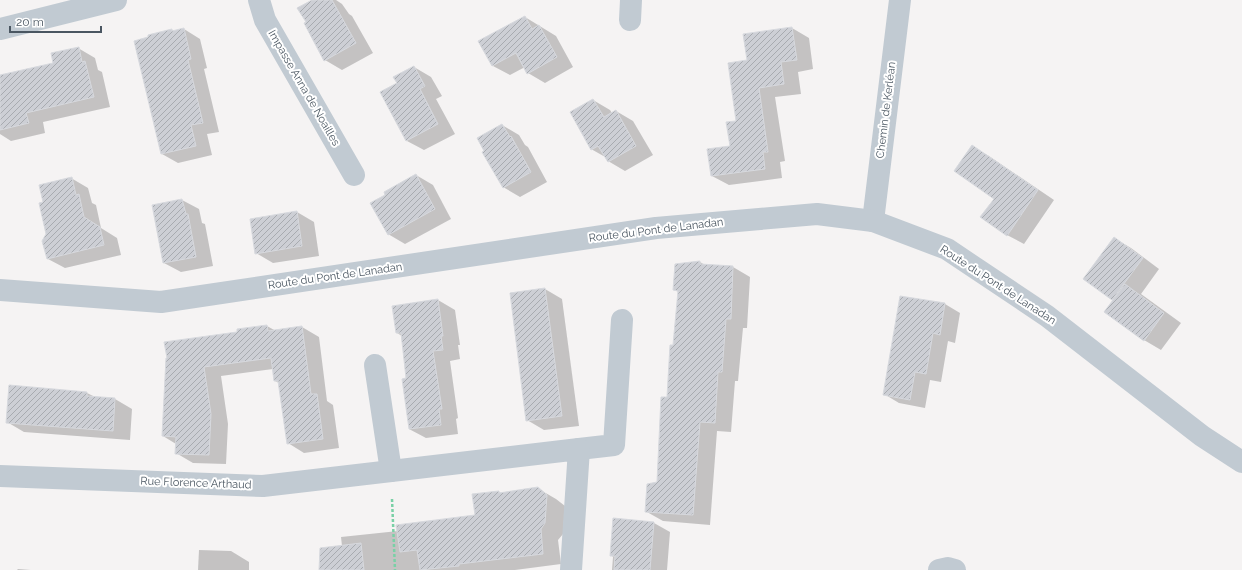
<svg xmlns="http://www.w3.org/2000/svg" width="1242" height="570" viewBox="0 0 1242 570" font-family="Raleway,sans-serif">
	<defs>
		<pattern id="building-hatch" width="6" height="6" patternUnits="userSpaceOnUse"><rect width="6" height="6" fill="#cdcfd5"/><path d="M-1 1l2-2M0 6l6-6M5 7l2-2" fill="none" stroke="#a8abb0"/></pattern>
	</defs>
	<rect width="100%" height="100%" fill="#f5f3f3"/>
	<!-- shadow -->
	<g fill="#0003">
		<path d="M 314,0 L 336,0 L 342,4 L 349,14 L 352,16 L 373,53 L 342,70 L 325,60 L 305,24 L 307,23 Z"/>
		<path d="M 525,17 L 556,36 L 573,67 L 545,83 L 528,73 L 525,67 L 510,75 L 493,66 Z"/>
		<path d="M 792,28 L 809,38 L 813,69 L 798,72 L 801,94 L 775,97 L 785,161 L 780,162 L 782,178 L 729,185 L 712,176 L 731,147 L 737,122 L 748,61 Z"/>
		<path d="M 184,29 L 200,39 L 207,68 L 204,69 L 219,132 L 207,134 L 212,155 L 178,163 L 162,154 L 172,30 L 174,31 Z"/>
		<path d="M 78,48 L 95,58 L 98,70 L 102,72 L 110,107 L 43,122 L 45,133 L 11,141 L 0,134 L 0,76 L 54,64 Z"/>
		<path d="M 414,67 L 431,77 L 442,96 L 436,99 L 455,134 L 424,150 L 407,141 L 382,92 L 398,83 Z"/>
		<path d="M 593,100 L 610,110 L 612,113 L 616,111 L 633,121 L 653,155 L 625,171 L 608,161 L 607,158 L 591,149 Z"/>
		<path d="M 502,125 L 519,135 L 525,145 L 528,147 L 547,182 L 520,197 L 503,187 Z"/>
		<path d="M 972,147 L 989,156 L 1054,200 L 1024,244 L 1007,235 L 995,198 Z"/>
		<path d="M 416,175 L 433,185 L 451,219 L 405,244 L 388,234 L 386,195 Z"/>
		<path d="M 71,178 L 88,188 L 92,203 L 96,205 L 101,228 L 117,238 L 121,255 L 65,268 L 48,259 L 44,202 Z"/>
		<path d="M 182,200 L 199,209 L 202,223 L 205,224 L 213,266 L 181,272 L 164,263 Z"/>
		<path d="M 297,212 L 314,222 L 319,256 L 273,263 L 256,253 Z"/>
		<path d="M 1114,238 L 1131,248 L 1159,269 L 1141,294 L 1181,323 L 1161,350 L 1144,340 L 1114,300 L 1085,279 Z"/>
		<path d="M 700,262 L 705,265 L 733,267 L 750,277 L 747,328 L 743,328 L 738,381 L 735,381 L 731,432 L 717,431 L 710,525 L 663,521 L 647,512 L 658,483 L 674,346 L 679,292 L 674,290 Z"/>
		<path d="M 545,289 L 562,299 L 579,426 L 544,430 L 527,420 Z"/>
		<path d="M 901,297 L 945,304 L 960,313 L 955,343 L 948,341 L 941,382 L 930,380 L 925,408 L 899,403 L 884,394 Z"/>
		<path d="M 438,300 L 455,310 L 460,345 L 458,345 L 460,359 L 450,361 L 458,418 L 456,419 L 458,434 L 426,438 L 409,429 L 408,379 L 402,336 L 397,333 Z"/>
		<path d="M 267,326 L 276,331 L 302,327 L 319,337 L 327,401 L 333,405 L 339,448 L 304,453 L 288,443 L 279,383 L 275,381 L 273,369 L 221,376 L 228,424 L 226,464 L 193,463 L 176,453 L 176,444 L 163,436 L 166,359 L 238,333 L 238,330 Z"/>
		<path d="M 10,386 L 87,393 L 95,397 L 115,399 L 132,409 L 130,440 L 24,432 L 7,422 Z"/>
		<path d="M 537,488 L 556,499 L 565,506 L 563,534 L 558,540 L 561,564 L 515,570 L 320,570 L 342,546 L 341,537 L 398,531 L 476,516 L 499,492 L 501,493 Z"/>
		<path d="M 654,523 L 670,532 L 667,570 L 612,570 L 613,557 L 611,555 Z"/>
		<path d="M 199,550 L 231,551 L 249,562 L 249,570 L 198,570 Z"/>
		<path d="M 18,569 L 31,570 L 17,570 Z"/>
	</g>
	<!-- building -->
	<g fill="url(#building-hatch)" stroke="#d7d9de">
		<path d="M 312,0 L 332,0 L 356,43 L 324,61 L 304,23 L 306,22 L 297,8 Z"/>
		<path d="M 525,16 L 532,29 L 539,25 L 557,57 L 527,74 L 516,53 L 492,66 L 478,41 Z"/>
		<path d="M 792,27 L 797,60 L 781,62 L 784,84 L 759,88 L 768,152 L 763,152 L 765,169 L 711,176 L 707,149 L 730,146 L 726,122 L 736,121 L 728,63 L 747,60 L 743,34 Z"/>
		<path d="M 184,28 L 191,59 L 188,60 L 203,123 L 191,125 L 196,146 L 161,154 L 134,41 L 148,37 L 148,35 L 172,29 L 172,31 Z"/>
		<path d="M 79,47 L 82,62 L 85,61 L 94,97 L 26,113 L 29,123 L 0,130 L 0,75 L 53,63 L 51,53 Z"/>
		<path d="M 414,66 L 425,86 L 420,89 L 438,124 L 406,141 L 380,92 L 397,83 L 393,77 Z"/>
		<path d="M 593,99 L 604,117 L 616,110 L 636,146 L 608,162 L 598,146 L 591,150 L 570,112 Z"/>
		<path d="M 502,124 L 510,137 L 511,136 L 531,172 L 503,188 L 482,152 L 484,151 L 477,138 Z"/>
		<path d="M 972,145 L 1038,190 L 1007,236 L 980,217 L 994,199 L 954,171 Z"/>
		<path d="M 416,174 L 435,209 L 388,235 L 370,203 L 385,195 L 384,192 Z"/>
		<path d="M 72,177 L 76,195 L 79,194 L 84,217 L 100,227 L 104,245 L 47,259 L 42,241 L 46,234 L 39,203 L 43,202 L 39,185 Z"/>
		<path d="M 182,199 L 186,214 L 188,214 L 196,257 L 163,263 L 152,205 Z"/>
		<path d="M 297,211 L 302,246 L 255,254 L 250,219 Z"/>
		<path d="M 1114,237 L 1143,258 L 1112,300 L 1083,279 Z"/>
		<path d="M 700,261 L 700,264 L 733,266 L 731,319 L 726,319 L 722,372 L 718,372 L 715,423 L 700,422 L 693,515 L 645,512 L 647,484 L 657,482 L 661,397 L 667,397 L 670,345 L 673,345 L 678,291 L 673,290 L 675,264 Z"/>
		<path d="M 1125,284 L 1164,313 L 1144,341 L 1104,312 Z"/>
		<path d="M 545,288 L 562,416 L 526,421 L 510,293 Z"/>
		<path d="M 900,296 L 945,303 L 940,335 L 933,333 L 926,374 L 915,372 L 910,400 L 883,395 Z"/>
		<path d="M 438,299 L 443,336 L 441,336 L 443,350 L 433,351 L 442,409 L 439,409 L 441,425 L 409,429 L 402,379 L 406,378 L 401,333 L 396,333 L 392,306 Z"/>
		<path d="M 267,325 L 268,331 L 302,326 L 311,394 L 317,394 L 323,439 L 287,444 L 278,381 L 274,381 L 271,358 L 204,367 L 211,414 L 209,455 L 175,454 L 176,437 L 162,436 L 166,358 L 167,358 L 164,342 L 237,332 L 237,329 Z"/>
		<path d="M 9,385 L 87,392 L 87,396 L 115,398 L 113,431 L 6,423 Z"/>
		<path d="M 538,487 L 547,495 L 545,523 L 541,529 L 543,554 L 459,564 L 459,566 L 420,570 L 417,550 L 400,552 L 396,525 L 475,515 L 472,494 L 499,491 L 499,493 Z"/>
		<path d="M 613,518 L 654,522 L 650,570 L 614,570 L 615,556 L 610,556 Z"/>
		<path d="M 361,543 L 364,570 L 319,570 L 320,548 Z"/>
	</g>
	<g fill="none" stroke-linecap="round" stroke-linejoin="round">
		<!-- path -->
		<path stroke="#7ad0a6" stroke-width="2.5" stroke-dasharray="3 2" stroke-linecap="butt" d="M 392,499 L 395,570"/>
		<!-- minor -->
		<g stroke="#c1cad2" stroke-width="22">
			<path d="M 259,0 L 265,20 L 354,175"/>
			<path d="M 630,20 L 631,0"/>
			<path d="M 0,29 L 116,0"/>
			<path d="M 873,221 L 900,0"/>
			<path d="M 0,290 L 161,302 L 656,228 L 817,214 L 873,221 L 947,249 L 1047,316 L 1202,436 L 1242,462"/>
			<path d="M 375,365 L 391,471"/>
			<path d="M 579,449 L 614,445 L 622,320"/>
			<path d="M 0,476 L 263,486 L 579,449 L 571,570"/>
			<path d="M 939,570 L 948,568 L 955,570"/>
		</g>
	</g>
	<g text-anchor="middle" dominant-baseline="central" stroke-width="4" stroke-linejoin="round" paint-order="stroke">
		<!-- street labels -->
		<g font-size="11" fill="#4a5661" stroke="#fff">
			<text transform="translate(304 88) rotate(60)">Impasse Anna de Noailles</text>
			<text transform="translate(886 110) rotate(-83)">Chemin de Kerléan</text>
			<text transform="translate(656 230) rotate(-7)">Route du Pont de Lanadan</text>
			<text transform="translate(335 276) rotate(-8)">Route du Pont de Lanadan</text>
			<text transform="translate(998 285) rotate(33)">Route du Pont de Lanadan</text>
			<text transform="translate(196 483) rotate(2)">Rue Florence Arthaud</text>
		</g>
	</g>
	<!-- scale -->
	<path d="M10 26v6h91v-6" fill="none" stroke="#4a5661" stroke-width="2"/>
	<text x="16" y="26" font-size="12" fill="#4a5661" stroke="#ffffff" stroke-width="3" paint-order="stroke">20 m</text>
</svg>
